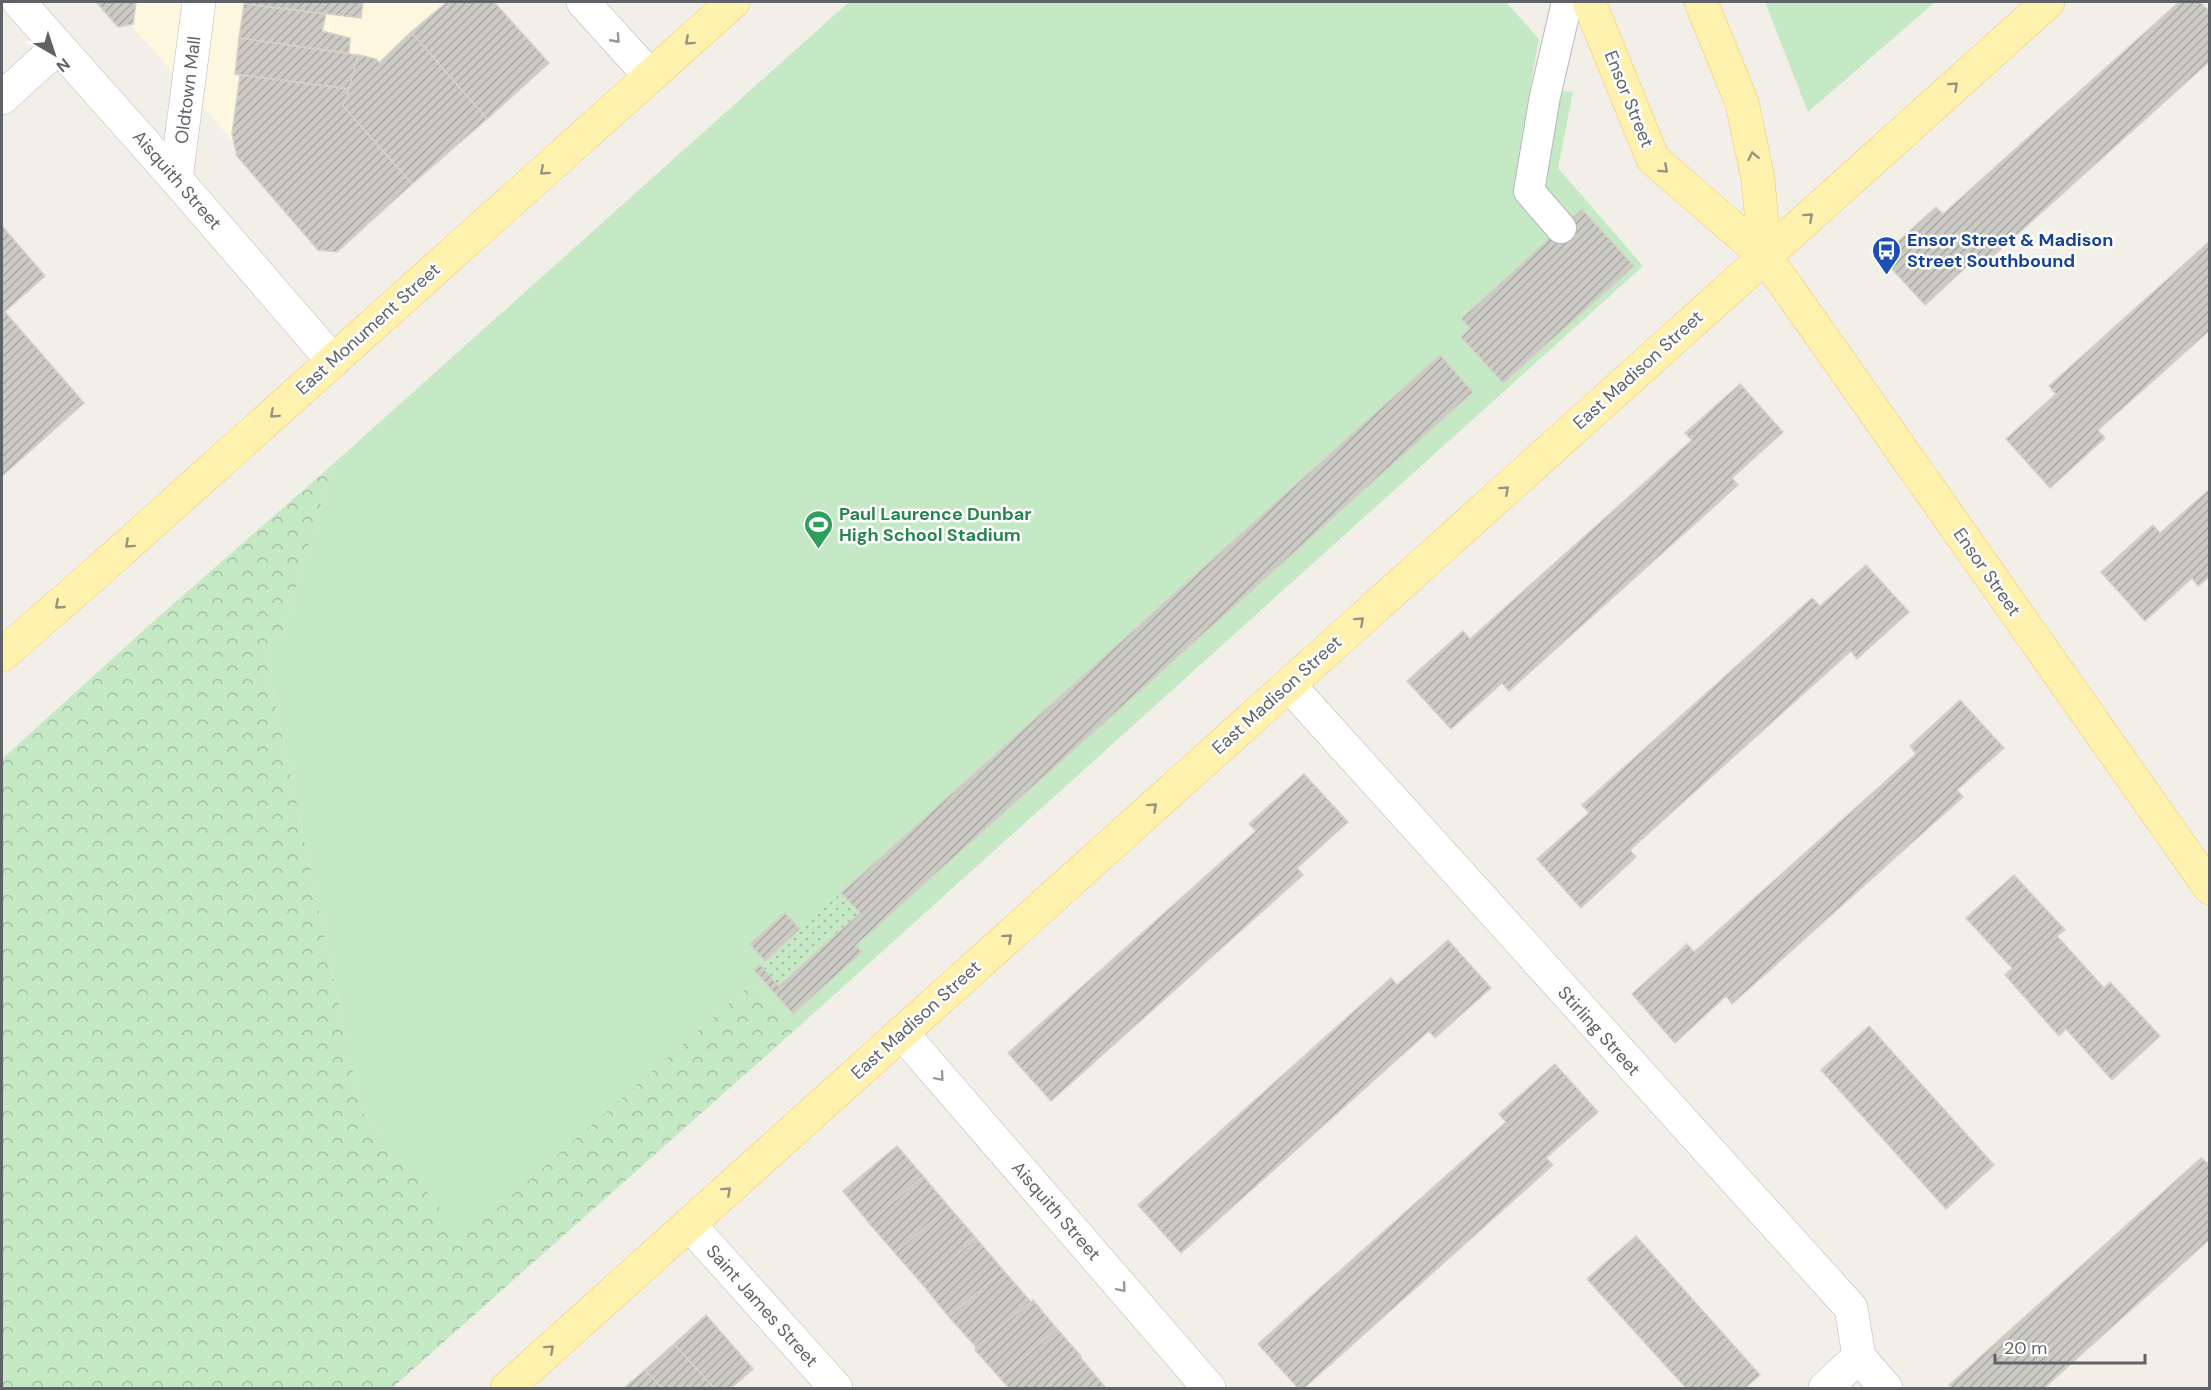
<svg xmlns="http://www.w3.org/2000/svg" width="2211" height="1390" viewBox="0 0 2211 1390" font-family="'DM Sans',sans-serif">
	<defs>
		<pattern id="park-crowns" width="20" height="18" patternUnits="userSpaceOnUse" patternTransform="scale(1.5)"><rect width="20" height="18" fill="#c5e8c5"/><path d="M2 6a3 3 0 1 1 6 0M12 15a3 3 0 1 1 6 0" fill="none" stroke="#a3c0a4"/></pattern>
		<pattern id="garden-dots" width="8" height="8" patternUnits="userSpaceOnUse" patternTransform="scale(1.5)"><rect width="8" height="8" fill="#c5e8c5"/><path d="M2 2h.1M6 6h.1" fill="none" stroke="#a3c0a4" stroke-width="1.8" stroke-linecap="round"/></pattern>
		<pattern id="building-hatch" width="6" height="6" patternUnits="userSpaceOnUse" patternTransform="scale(1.5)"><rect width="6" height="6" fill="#cccac5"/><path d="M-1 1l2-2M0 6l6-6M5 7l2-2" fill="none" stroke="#a9a8a4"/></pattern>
	</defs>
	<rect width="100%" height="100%" fill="#f1efe8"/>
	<!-- commercial -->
	<path fill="#fef7e0" d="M 111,2 L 474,2 L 530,70 L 324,245 Z"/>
	<!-- grass -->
	<g fill="#c5e8c5">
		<path d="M 849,2 L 1506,2 L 1539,39 L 1530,88 L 1573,92 L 1558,168 L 1643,266 L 795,1030 L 752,983 L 464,1239 L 361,1110 L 263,645 L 281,637 L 333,464 Z"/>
		<path d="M 1765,2 L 1935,2 L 1808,112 Z"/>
	</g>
	<!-- park -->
	<path fill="url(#park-crowns)" d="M 333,464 L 281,637 L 263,645 L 361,1110 L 464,1238 L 752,983 L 795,1030 L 392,1388 L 2,1388 L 2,759 L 155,620 Z"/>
	<!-- garden -->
	<path fill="url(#garden-dots)" d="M 841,893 L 860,913 L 779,986 L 760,965 Z"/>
	<!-- building -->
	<g fill="url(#building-hatch)" stroke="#d6d1c6" stroke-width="1.5">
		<path d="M 96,2 L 136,2 L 133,24 L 118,27 Z"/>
		<path d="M 244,2 L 363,2 L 361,18 L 244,4 Z"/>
		<path d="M 447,2 L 494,2 L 549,63 L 487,119 L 411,32 Z"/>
		<path d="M 2179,2 L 2200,2 L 2210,12 L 2210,61 L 1982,266 L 1975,259 L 1925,305 L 1881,257 L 1936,207 L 1943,214 Z"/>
		<path d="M 244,4 L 326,14 L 322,31 L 350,38 L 349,53 L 239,38 Z"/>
		<path d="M 411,32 L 487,119 L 412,184 L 343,106 L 358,55 L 376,59 L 379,63 Z"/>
		<path d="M 239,38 L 358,55 L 349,89 L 235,74 Z"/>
		<path d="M 240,75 L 349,89 L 343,106 L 412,184 L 337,252 L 318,250 L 237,156 L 232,134 Z"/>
		<path d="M 1582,209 L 1634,266 L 1503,383 L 1461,337 L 1470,328 L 1461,319 Z"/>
		<path d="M 2,226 L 45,276 L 2,314 Z"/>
		<path d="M 2210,241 L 2210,330 L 2098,430 L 2105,438 L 2050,488 L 2006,439 L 2056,394 L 2049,386 Z"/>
		<path d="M 5,312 L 84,403 L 2,476 L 2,314 Z"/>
		<path d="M 1440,355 L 1473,392 L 856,945 L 862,952 L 793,1014 L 754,970 L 760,965 L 779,986 L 860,913 L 841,893 Z"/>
		<path d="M 1740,384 L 1783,432 L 1732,478 L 1738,485 L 1509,691 L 1502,683 L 1451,729 L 1407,681 L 1463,631 L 1470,639 L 1692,440 L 1685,433 Z"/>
		<path d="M 2210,489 L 2210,576 L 2198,586 L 2192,578 L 2145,621 L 2101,572 L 2153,525 L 2160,533 Z"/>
		<path d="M 1866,565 L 1909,612 L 1857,659 L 1851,651 L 1630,850 L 1636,857 L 1581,908 L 1537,859 L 1589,813 L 1582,805 L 1812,598 L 1820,606 Z"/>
		<path d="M 1960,700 L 2004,748 L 1957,790 L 1963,797 L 1732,1004 L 1726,996 L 1675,1043 L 1632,994 L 1687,944 L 1694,952 L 1916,754 L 1910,746 Z"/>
		<path d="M 1304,774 L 1348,822 L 1297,868 L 1303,875 L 1051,1101 L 1008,1053 L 1256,831 L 1249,824 Z"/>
		<path d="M 2014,875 L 2065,930 L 2057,936 L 2104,988 L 2110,982 L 2160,1036 L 2112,1080 L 2066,1029 L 2059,1036 L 2005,975 L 2012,968 L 1966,918 Z"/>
		<path d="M 785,913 L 800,929 L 765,961 L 750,944 Z"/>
		<path d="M 1448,940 L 1491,988 L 1435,1038 L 1429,1031 L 1181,1253 L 1138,1205 L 1391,978 L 1397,985 Z"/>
		<path d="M 1869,1026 L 1994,1165 L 1946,1209 L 1821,1070 Z"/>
		<path d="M 1555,1064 L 1598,1112 L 1546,1158 L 1553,1165 L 1304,1388 L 1298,1388 L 1258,1344 L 1506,1122 L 1499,1114 Z"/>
		<path d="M 897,1146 L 923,1176 L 869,1223 L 843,1191 Z"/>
		<path d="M 2201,1158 L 2210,1165 L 2210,1239 L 2044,1388 L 1952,1388 L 1949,1385 Z"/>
		<path d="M 923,1176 L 949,1207 L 895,1253 L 869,1223 Z"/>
		<path d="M 949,1207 L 976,1238 L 923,1285 L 895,1253 Z"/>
		<path d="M 1636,1236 L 1760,1375 L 1745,1388 L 1686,1388 L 1587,1279 Z"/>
		<path d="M 976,1238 L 1003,1270 L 949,1317 L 923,1285 Z"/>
		<path d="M 1003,1270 L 1031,1302 L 976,1347 L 949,1317 Z"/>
		<path d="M 1033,1300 L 1057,1329 L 1000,1378 L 975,1350 L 976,1347 Z"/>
		<path d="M 706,1315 L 753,1369 L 731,1388 L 714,1388 L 674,1344 Z"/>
		<path d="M 1057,1329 L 1081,1356 L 1045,1388 L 1009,1388 L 1000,1378 Z"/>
		<path d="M 674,1344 L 714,1388 L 662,1388 L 645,1370 Z"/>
		<path d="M 1080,1357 L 1105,1387 L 1045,1388 Z"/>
		<path d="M 645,1370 L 662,1388 L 624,1388 Z"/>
	</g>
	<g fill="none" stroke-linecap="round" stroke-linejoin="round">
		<defs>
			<path id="service" d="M 1561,228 L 1529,191 L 1545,96 L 1567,2"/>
			<path id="pedestrian" d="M 176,179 L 199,2"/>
			<g id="minor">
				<path d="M 19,2 L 176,179 L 333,361"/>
				<path d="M 583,2 L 650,76"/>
				<path d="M 2,98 L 58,47"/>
				<path d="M 1289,685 L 1851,1308 L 1859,1357 L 1886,1388"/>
				<path d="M 902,1033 L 1209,1388"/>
				<path d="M 689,1224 L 836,1388"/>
				<path d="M 1825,1388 L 1859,1357"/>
			</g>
			<g id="primary">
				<path d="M 1589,2 L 1653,159 L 1765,256 L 2210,888"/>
				<path d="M 1701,2 L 1742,103 L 1758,179 L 1765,256"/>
				<path d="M 2,655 L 103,567 L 733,2"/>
				<path d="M 507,1388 L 2048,2"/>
			</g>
		</defs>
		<!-- service casing -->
		<use href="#service" stroke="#b5b8bc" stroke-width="32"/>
		<!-- pedestrian casing -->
		<use href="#pedestrian" stroke="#b5b8bc" stroke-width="34"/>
		<!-- minor casing -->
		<use href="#minor" stroke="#b5b8bc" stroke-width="34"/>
		<!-- primary casing -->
		<use href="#primary" stroke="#f2c960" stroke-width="34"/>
		<!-- service -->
		<use href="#service" stroke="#fff" stroke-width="30"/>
		<!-- pedestrian -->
		<use href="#pedestrian" stroke="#fff" stroke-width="33"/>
		<!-- minor -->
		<use href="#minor" stroke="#fff" stroke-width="33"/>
		<!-- primary -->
		<use href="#primary" stroke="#fff2af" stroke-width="33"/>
	</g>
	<!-- one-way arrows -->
	<defs><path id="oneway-chevron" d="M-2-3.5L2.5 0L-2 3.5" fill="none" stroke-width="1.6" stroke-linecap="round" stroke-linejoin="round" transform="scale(1.5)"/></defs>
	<g stroke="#979a9d">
		<use href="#oneway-chevron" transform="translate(616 39) rotate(48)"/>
		<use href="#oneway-chevron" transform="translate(940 1077) rotate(49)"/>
		<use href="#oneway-chevron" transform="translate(1122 1288) rotate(49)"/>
	</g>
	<g stroke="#979581">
		<use href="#oneway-chevron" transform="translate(689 41) rotate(138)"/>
		<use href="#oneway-chevron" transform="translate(1954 86) rotate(-42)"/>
		<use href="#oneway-chevron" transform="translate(1753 156) rotate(-102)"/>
		<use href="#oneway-chevron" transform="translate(1664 169) rotate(42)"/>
		<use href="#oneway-chevron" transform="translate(544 171) rotate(138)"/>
		<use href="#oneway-chevron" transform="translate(1809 217) rotate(-42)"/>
		<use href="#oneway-chevron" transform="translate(274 414) rotate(138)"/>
		<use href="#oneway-chevron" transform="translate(1505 490) rotate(-42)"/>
		<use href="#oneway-chevron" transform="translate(129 544) rotate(138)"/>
		<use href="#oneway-chevron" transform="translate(59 605) rotate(139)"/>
		<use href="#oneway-chevron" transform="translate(1360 621) rotate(-42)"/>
		<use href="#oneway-chevron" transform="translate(1153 807) rotate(-42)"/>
		<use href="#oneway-chevron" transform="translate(1008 938) rotate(-42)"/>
		<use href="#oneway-chevron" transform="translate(727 1191) rotate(-42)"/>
		<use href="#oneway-chevron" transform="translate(550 1349) rotate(-42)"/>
	</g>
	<!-- icons -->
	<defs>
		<symbol id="bus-pin" viewBox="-11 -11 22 30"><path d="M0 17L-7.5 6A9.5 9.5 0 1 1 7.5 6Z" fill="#1a4fb4" stroke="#fff"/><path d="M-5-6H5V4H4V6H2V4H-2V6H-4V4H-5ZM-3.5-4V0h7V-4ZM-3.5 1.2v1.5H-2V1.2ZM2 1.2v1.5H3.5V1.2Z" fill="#fff"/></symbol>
		<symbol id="stadium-pin" viewBox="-11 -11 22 30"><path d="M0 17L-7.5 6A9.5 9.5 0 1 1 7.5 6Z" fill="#2e9e5b" stroke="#fff"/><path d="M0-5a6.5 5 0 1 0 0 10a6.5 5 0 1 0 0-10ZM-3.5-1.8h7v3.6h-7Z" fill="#fff"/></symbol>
	</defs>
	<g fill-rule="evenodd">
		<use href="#bus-pin" x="1870" y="234" width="33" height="45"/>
		<use href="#stadium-pin" x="802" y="508" width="33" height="45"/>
	</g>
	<g text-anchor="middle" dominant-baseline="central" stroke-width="5" stroke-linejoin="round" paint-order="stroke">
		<!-- street labels -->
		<g font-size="18" fill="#5f6368" stroke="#fff">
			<text transform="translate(188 90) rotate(-83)">Oldtown Mall</text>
			<text transform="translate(1629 99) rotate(68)">Ensor Street</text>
			<text transform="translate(177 180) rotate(49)">Aisquith Street</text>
			<text transform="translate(368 329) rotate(-42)">East Monument Street</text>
			<text transform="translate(1638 370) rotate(-42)">East Madison Street</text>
			<text transform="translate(1987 572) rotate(55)">Ensor Street</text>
			<text transform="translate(1277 695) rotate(-42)">East Madison Street</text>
			<text transform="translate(916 1020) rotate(-42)">East Madison Street</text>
			<text transform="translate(1599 1031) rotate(48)">Stirling Street</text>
			<text transform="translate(1056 1211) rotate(49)">Aisquith Street</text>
			<text transform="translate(762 1306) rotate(48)">Saint James Street</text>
		</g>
		<!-- transit labels -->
		<g font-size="18" font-weight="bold" fill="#164399" stroke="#fff" text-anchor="start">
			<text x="1907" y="240">Ensor Street &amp; Madison<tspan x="1907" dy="21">Street Southbound</tspan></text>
		</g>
		<!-- leisure labels -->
		<g font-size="18" font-weight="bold" fill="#27864d" stroke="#fff" text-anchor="start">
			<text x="839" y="514">Paul Laurence Dunbar<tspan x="839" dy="21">High School Stadium</tspan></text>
		</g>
	</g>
	<!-- border -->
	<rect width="2211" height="1390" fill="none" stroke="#5f6368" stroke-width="6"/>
	<!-- north arrow -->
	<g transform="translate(54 54) rotate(141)" stroke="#ffffff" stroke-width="4.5" paint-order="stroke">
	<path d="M0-4.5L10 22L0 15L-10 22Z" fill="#5f6368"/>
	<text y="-9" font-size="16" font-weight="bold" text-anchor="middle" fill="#5f6368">N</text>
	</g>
	<!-- scale -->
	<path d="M1995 1354v9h150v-9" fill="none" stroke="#5f6368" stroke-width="3"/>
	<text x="2004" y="1354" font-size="18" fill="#5f6368" stroke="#ffffff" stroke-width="4.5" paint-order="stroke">20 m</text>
</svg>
